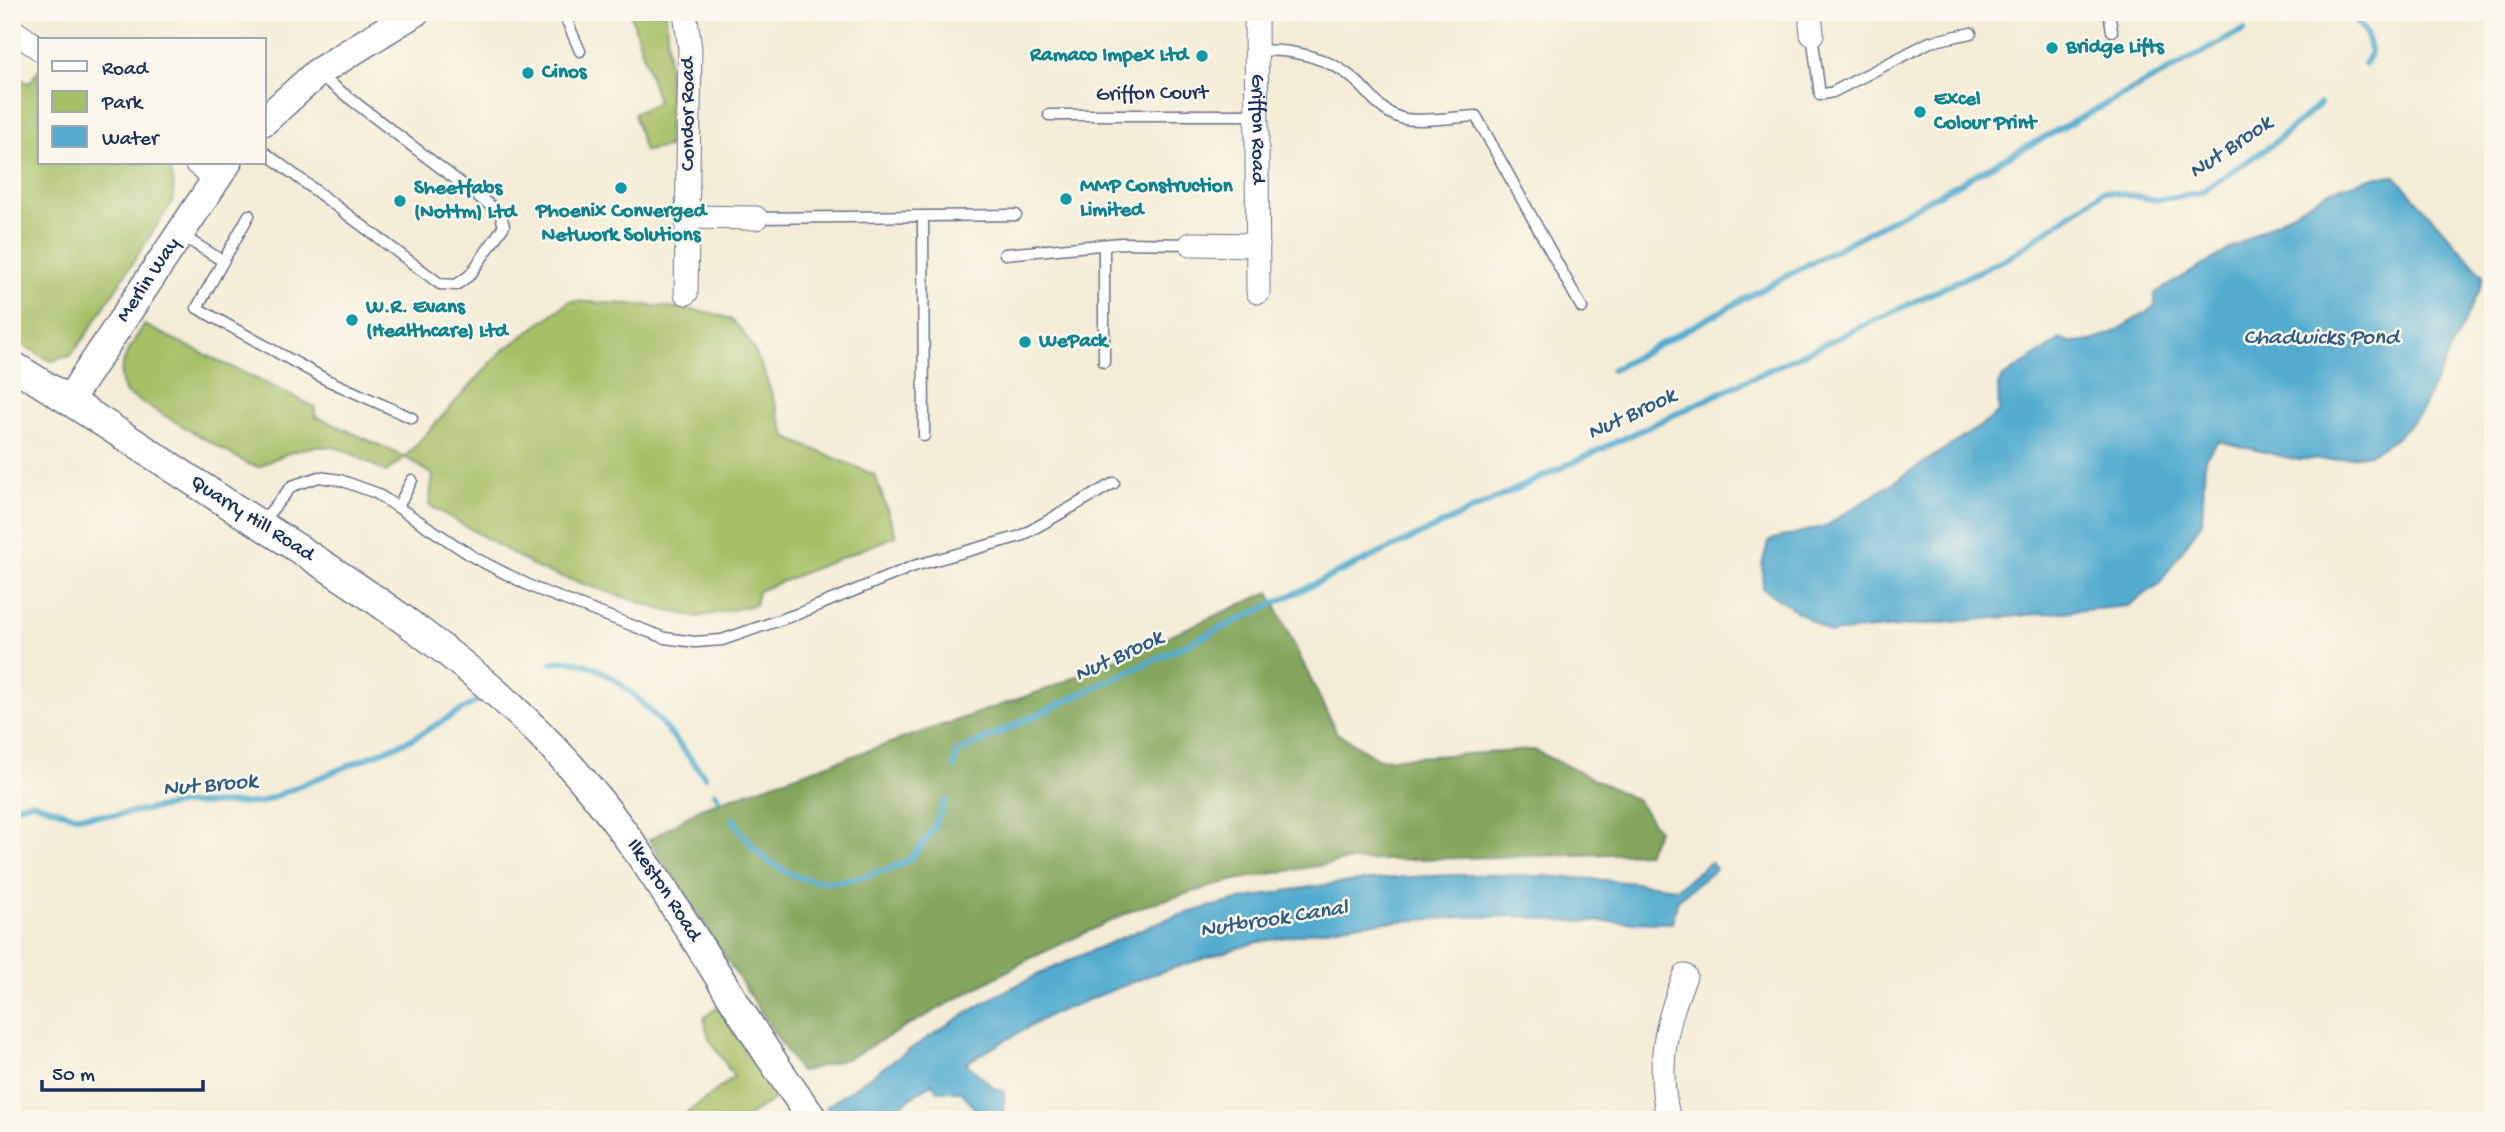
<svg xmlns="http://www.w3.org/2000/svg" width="2505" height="1132" viewBox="0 0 2505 1132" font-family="'Gochi Hand',sans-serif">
	<rect width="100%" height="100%" fill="#fbf7ec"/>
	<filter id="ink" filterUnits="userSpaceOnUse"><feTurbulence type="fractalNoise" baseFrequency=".0143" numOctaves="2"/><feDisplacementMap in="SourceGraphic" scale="14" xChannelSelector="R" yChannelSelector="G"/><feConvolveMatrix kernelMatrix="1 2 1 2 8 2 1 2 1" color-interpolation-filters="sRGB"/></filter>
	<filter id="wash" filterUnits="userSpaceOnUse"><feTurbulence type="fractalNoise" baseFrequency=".00686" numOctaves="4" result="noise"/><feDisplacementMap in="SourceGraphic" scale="28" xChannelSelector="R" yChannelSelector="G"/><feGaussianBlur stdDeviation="1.57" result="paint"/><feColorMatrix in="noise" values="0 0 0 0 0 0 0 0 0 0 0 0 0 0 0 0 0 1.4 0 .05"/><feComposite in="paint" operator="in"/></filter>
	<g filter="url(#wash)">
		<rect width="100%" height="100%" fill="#f4ecd6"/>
		<!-- green -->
		<g fill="#a6c066" stroke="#607862" stroke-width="2">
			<path d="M 630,12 L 666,12 L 670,97 L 668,147 L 644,151 L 634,114 L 658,102 Z"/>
			<path d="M 38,70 L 40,163 L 163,163 C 176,172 174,188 172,202 L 84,338 L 70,356 L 51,361 L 12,339 L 12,87 L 19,77 L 29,84 Z"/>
			<path d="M 570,301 C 599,303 718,306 734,322 C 763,352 772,400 787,438 L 875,475 L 896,536 L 758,591 L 755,605 L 698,617 L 663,610 L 541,570 L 429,505 L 433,475 L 405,457 L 386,472 C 371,465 353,452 337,448 C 310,442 282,454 259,467 L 248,464 L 126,393 C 112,370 131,346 144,325 L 315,407 L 315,416 L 405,457 L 500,353 Z"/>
			<path d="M 718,1007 L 776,1098 L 742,1120 L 678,1120 L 734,1077 L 709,1038 L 704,1018 Z"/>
		</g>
		<!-- forest -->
		<path fill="#84a65b" stroke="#506a5c" stroke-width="2" d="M 1269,592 L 1336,732 L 1379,759 L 1534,750 L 1637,800 L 1658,830 L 1647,853 L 1345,861 L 1235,880 L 1140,907 L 1029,959 L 849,1058 L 800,1072 L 649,840 L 701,808 L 1050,688 Z"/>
		<!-- water -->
		<g fill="#52accf" stroke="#366e96" stroke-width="2">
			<path d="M 2378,176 L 2395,176 L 2483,275 L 2480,288 L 2420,414 L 2394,440 L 2369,454 L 2332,460 L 2294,459 L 2218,441 L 2205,458 L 2202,522 L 2159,584 L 2128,606 L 1830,633 L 1763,589 L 1762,564 L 1769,540 L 1826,526 L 1985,423 L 1999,412 L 1998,385 L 2002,378 L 2061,339 C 2091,353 2130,322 2155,306 L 2155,293 L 2331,190 Z"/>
			<path d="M 1711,862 L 1716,869 L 1678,899 L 1672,923 L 1560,921 L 1521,916 L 1464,917 L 1354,924 L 1254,943 L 1148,976 L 1050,1015 L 966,1063 L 995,1089 L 1004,1091 L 1003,1120 L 978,1120 L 977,1112 L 961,1091 L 938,1091 L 933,1083 L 878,1120 L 836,1120 L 826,1107 C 881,1069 936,1030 994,997 C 1032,976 1074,958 1114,941 C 1134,933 1153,923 1173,917 C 1334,869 1512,866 1677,888 Z"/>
		</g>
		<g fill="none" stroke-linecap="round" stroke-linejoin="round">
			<!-- stream -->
			<g stroke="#52accf" stroke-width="6">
				<path d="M 2352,13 L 2366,34 L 2371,53 L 2364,64"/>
				<path d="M 1612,370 L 2244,30"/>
				<path d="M 552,663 C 609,646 675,739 705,777"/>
				<path d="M 954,767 L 956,753 L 2009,257 L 2104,191 L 2156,200 L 2200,193 L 2273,144 L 2320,104"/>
				<path d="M 715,793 L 719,799"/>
				<path d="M 12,807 L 32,802 L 75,816 L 117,815 L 180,804 L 259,803 L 412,739 L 477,701"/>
				<path d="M 733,819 C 766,875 816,896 878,872 C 887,869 900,866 908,860 C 927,844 936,824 945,801"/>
			</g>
		</g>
	</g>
	<g filter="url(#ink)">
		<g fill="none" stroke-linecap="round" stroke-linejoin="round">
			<defs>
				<g id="service">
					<path d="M 563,12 L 580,51"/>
					<path d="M 2109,12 L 2112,31"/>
					<path d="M 1812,34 L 1820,95 L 1833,92 L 1930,42 L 1971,33"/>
					<path d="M 1256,51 C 1290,48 1330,57 1356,81 C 1372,95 1379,111 1401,118 C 1418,123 1456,117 1476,116 L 1582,308"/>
					<path d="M 1049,115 L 1257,115"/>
					<path d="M 264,152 L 440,284 L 456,285 L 470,275 L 504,226 L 500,213 L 319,75"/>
					<path d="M 249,215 L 197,308 L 327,380 L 412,418"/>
					<path d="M 923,217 L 924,436"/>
					<path d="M 756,218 L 1016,215"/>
					<path d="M 181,235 L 223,261"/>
					<path d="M 1005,254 L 1121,243 L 1191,244"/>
					<path d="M 1104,362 L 1104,245"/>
					<path d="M 398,507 L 412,480"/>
					<path d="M 260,524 L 292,486 L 319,477 L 340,480 L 376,493 L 475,558 L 534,588 L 665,638 L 695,642 L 722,640 L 800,613 L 914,566 L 1021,536 L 1114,483"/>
				</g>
				<g id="minor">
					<path d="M 685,12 L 690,49 L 686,293"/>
					<path id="s1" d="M 1256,12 L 1258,292"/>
					<path d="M 1810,12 L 1812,34"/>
					<path d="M 12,30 L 40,49"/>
					<path d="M 196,163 L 215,178"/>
					<path d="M 689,217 L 756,218"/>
					<path d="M 1191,244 L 1258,245"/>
					<path d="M 1669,1120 C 1656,1069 1665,1023 1685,976"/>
				</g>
				<g id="tertiary">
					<path d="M 264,121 L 317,73 L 415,12"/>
					<path id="s2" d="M 12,365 C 84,409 154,456 225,502 C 348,580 475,658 572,768 C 667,875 729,1006 814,1120"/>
					<path id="s3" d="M 69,400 L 227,163"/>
				</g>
			</defs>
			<!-- service casing -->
			<use href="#service" stroke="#677188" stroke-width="13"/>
			<!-- minor casing -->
			<use href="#minor" stroke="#677188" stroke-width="25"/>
			<!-- tertiary casing -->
			<use href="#tertiary" stroke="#677188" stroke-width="31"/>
			<!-- service -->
			<use href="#service" stroke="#fff" stroke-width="10"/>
			<!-- minor -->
			<use href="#minor" stroke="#fff" stroke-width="23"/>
			<!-- tertiary -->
			<use href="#tertiary" stroke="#fff" stroke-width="28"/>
		</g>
	</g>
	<!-- markers -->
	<g fill="#0f9aa8" stroke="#fbf7ec" stroke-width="2.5">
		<circle cx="2052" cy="48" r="7"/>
		<circle cx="1202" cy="56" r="7"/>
		<circle cx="528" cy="73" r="7"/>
		<circle cx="1920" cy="112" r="7"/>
		<circle cx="621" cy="188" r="7"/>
		<circle cx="1066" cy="199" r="7"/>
		<circle cx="400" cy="201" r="7"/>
		<circle cx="352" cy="320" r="7"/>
		<circle cx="1025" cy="342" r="7"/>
	</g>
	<g text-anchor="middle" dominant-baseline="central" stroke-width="5" stroke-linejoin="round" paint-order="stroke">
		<!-- culture labels -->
		<g font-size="21" font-weight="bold" fill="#0d838f" stroke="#fbf7ec" text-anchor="start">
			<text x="2066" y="48">Bridge Lifts</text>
			<text x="1188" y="56" text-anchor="end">Ramaco Impex Ltd</text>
			<text x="542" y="73">Cinos</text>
			<text x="1934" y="100">Excel<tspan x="1934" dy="24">Colour Print</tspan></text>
			<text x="1080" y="187">MMP Construction<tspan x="1080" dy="24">Limited</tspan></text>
			<text x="414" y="189">Sheetfabs<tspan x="414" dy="24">(Nottm) Ltd</tspan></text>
			<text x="621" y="212" text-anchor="middle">Phoenix Converged<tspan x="621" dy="24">Network Solutions</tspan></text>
			<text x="366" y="308">W.R. Evans<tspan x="366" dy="24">(Healthcare) Ltd</tspan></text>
			<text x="1039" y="342">WePack</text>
		</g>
		<!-- street labels -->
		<g font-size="21" fill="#1b2f5e" stroke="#fbf7ec">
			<text transform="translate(1152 95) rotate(-1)">Griffon Court</text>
			<text transform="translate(689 114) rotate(-90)">Condor Road</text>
			<text stroke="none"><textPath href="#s1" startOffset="117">Griffon Road</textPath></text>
			<text stroke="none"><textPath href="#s3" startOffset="144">Merlin Way</textPath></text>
			<text stroke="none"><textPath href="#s2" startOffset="285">Quarry Hill Road</textPath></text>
			<text stroke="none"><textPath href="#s2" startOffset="845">Ilkeston Road</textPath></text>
		</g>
		<!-- water labels -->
		<g font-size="23" font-style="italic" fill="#2e5b86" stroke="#fbf7ec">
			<text transform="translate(2231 148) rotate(-34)">Nut Brook</text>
			<text x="2321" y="338">Chadwicks Pond</text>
			<text transform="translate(1632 415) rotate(-25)">Nut Brook</text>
			<text transform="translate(1119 657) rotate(-25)">Nut Brook</text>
			<text transform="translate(210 786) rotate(-5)">Nut Brook</text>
			<text transform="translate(1274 920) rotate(-9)">Nutbrook Canal</text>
		</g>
	</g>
	<!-- margin -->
	<rect width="2505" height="1132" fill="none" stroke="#fbf7ec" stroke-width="42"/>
	<!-- legend -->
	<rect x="38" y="38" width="228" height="126" fill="#fbf7ec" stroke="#a1a7b3" stroke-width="2"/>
	<rect x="52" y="61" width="35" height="10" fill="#ffffff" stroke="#a1a7b3" stroke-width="2"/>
	<text x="102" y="74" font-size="21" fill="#1b2f5e">Road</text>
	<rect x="52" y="91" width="35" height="21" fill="#a6c066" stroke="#a1a7b3" stroke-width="2"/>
	<text x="102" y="108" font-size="21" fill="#1b2f5e">Park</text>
	<rect x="52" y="126" width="35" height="21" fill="#52accf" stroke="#a1a7b3" stroke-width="2"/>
	<text x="102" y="144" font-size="21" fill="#1b2f5e">Water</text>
	<!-- scale -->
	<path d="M42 1080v10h161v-10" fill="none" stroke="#1b2f5e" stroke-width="3.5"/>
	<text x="52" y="1080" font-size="21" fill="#1b2f5e" stroke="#fbf7ec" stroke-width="5" paint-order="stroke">50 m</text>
</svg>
